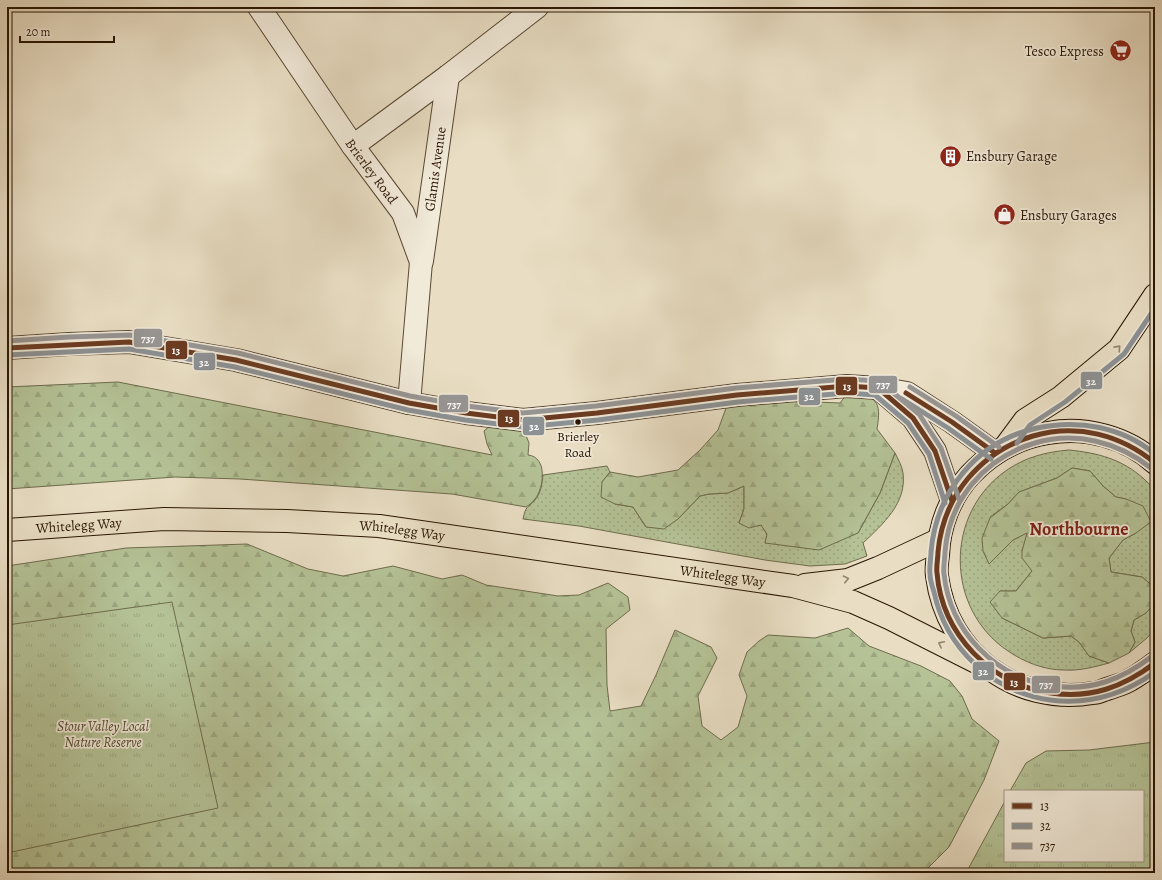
<svg xmlns="http://www.w3.org/2000/svg" width="1162" height="880" viewBox="0 0 1162 880" font-family="Alegreya,serif">
	<defs>
		<pattern id="grass-dots" width="8" height="8" patternUnits="userSpaceOnUse"><rect width="8" height="8" fill="#b4c296"/><path d="M2 2h.1M6 6h.1" fill="none" stroke="#9ba680" stroke-width="1.8" stroke-linecap="round"/></pattern>
		<pattern id="forest-firs" width="22" height="20" patternUnits="userSpaceOnUse"><rect width="22" height="20" fill="#b4c296"/><path d="M5 1l3.5 6h-7zM16 11l3.5 6h-7z" fill="#9ba680"/></pattern>
		<pattern id="park-tufts" width="24" height="20" patternUnits="userSpaceOnUse"><rect width="24" height="20" fill="#b4c296"/><path d="M3 7l-1-3M5 7V3M7 7l1-3M15 17l-1-3M17 17v-4M19 17l1-3" fill="none" stroke="#9ba680"/></pattern>
	</defs>
	<rect width="100%" height="100%" fill="#e9dec4"/>
	<filter id="stains"><feTurbulence type="fractalNoise" baseFrequency=".005" numOctaves="4"/><feColorMatrix values="0 0 0 0 .2 0 0 0 0 .09 0 0 0 0 .02 0 0 0 .5 -.17"/></filter>
	<radialGradient id="worn" r=".72"><stop offset=".6" stop-color="#630" stop-opacity="0"/><stop offset="1" stop-color="#630" stop-opacity=".3"/></radialGradient>
	<!-- grass -->
	<g fill="url(#grass-dots)" stroke="#6e6c4c">
		<path d="M 1069,450 C 1098,453 1122,459 1144,479 C 1148,483 1152,486 1155,490 L 1155,588 L 1142,577 L 1111,572 L 1109,558 L 1123,540 L 1136,533 L 1126,499 L 1116,497 L 1103,486 L 1090,471 L 1072,468 L 1057,478 L 1019,492 L 1008,504 L 990,517 L 1013,540 L 1028,532 L 1022,551 L 1032,571 L 1016,591 L 1000,591 L 1002,618 L 1043,638 L 1071,636 L 1079,642 L 1089,656 L 1109,663 C 1094,667 1080,671 1064,670 C 1044,670 1024,662 1008,651 C 945,609 944,513 1007,470 C 1026,457 1046,452 1069,450 Z"/>
		<path d="M 895,453 C 898,459 902,466 903,473 C 907,503 883,524 863,543 L 867,556 L 845,564 L 810,566 L 765,560 L 579,526 L 523,519 C 526,505 527,509 535,500 C 541,493 542,484 543,475 L 607,466 L 610,472 L 602,482 L 615,504 L 633,507 L 646,527 L 678,519 L 700,496 L 709,494 L 728,493 L 744,486 L 744,509 L 739,523 L 761,525 L 767,534 L 765,543 L 858,533 L 880,493 Z"/>
		<path d="M 1155,603 L 1155,629 L 1147,638 L 1129,653 L 1135,642 L 1131,631 L 1134,620 L 1146,613 Z"/>
	</g>
	<!-- forest -->
	<g fill="url(#forest-firs)" stroke="#6e6c4c">
		<path d="M 118,382 L 492,455 L 487,444 L 484,431 L 491,425 L 509,424 L 525,433 L 529,443 L 528,455 C 548,457 544,488 535,499 C 533,502 529,505 526,507 L 452,494 L 240,479 L 175,477 L 7,489 L 7,387 Z"/>
		<path d="M 850,390 C 876,399 882,399 877,429 L 895,453 L 880,493 L 858,533 L 819,550 L 765,543 L 767,534 L 761,525 L 749,528 L 739,523 L 744,509 L 744,486 L 728,493 L 709,494 L 700,496 L 678,519 L 664,529 L 646,527 L 633,507 L 615,504 L 601,497 L 602,482 L 610,472 L 638,477 L 678,470 L 700,450 L 718,430 L 726,408 L 799,397 L 816,402 L 840,403 Z"/>
		<path d="M 1072,468 L 1090,471 L 1103,486 L 1116,497 L 1126,499 L 1143,506 L 1151,522 L 1136,533 L 1123,540 L 1109,558 L 1111,572 L 1142,577 L 1155,588 L 1155,603 L 1146,613 L 1134,620 L 1131,631 L 1135,642 L 1129,653 L 1109,663 L 1089,656 L 1079,642 L 1071,636 L 1043,638 L 1002,618 L 990,602 L 1000,591 L 1016,591 L 1032,571 L 1022,558 L 1022,551 L 1027,533 L 1013,540 L 989,564 L 983,551 L 982,538 L 990,518 L 1008,504 L 1019,492 L 1057,478 Z"/>
		<path d="M 247,544 L 308,569 L 343,576 L 393,566 L 442,579 L 462,575 L 486,585 L 558,596 L 579,595 L 608,583 L 628,597 L 630,610 L 606,629 L 607,685 L 610,711 L 641,706 L 656,675 L 675,630 L 711,647 L 717,658 L 698,696 L 702,726 L 721,740 L 738,727 L 747,696 L 739,675 L 747,652 L 759,641 L 768,635 L 815,638 L 848,628 L 869,646 L 921,666 L 950,681 L 962,696 L 972,719 L 999,741 L 984,780 L 949,847 L 923,873 L 7,873 L 7,566 L 126,548 Z"/>
	</g>
	<!-- park -->
	<g fill="url(#park-tufts)" stroke="#6e6c4c">
		<path d="M 172,602 L 218,808 L 7,853 L 7,625 Z"/>
		<path d="M 1155,742 L 1155,873 L 966,873 L 1005,801 L 1005,861 L 1143,861 L 1143,791 L 1010,791 L 1026,763 L 1046,751 L 1089,750 Z"/>
	</g>
	<g fill="none" stroke-linecap="round" stroke-linejoin="round">
		<defs>
			<g id="street">
				<path id="s1" d="M 259,7 L 353,146 L 403,213 L 421,262 L 409,403"/>
				<path d="M 353,146 L 448,76 L 537,7"/>
				<path id="s2" d="M 422,261 L 448,76"/>
				<path d="M 7,348 L 69,344 L 129,342 L 236,360 L 409,403 L 466,413 L 523,420 L 597,413 L 737,395 L 847,386 L 878,388 L 907,393 L 952,422 L 995,453"/>
				<path d="M 878,388 L 913,418 L 935,451 L 952,501"/>
			</g>
			<g id="primary">
				<path d="M 1005,447 L 1025,420 L 1061,397 L 1119,349 L 1155,295"/>
				<path d="M 1155,463 C 1127,437 1085,426 1048,433 C 1017,438 991,453 970,475 C 950,497 939,526 938,555 C 937,562 936,570 937,576 C 947,654 1016,706 1093,693 C 1098,693 1103,690 1107,689 C 1115,686 1124,684 1130,680 C 1139,675 1147,669 1155,663"/>
				<path id="s3" d="M 7,530 L 164,519 L 287,521 L 379,526 L 793,586 L 853,602 L 889,618 L 988,668"/>
				<path d="M 805,585 L 848,580 L 878,568 L 938,540"/>
			</g>
		</defs>
		<!-- street casing -->
		<use href="#street" stroke="#594733" stroke-width="24"/>
		<!-- primary casing -->
		<use href="#primary" stroke="#291503" stroke-width="24"/>
		<!-- street -->
		<use href="#street" stroke="#f1ead9" stroke-width="22"/>
		<!-- primary -->
		<use href="#primary" stroke="#e9dec4" stroke-width="22"/>
		<defs>
			<g id="bus-1">
				<path d="M 7,348 L 129,342 L 236,360 L 409,403 L 466,413 L 523,420 L 597,413 L 737,395 L 847,386 L 878,388 L 913,418 L 935,451 L 952,501"/>
				<path d="M 906,393 L 952,422 L 995,453"/>
				<path d="M 1155,463 C 1121,435 1077,423 1033,436 C 980,452 943,496 938,552 C 938,559 936,566 937,573 C 942,634 991,685 1051,693 C 1091,699 1123,687 1155,663"/>
			</g>
			<g id="bus-2">
				<path d="M 7,355 L 129,349 L 235,367 L 408,410 L 465,420 L 523,427 L 598,420 L 738,402 L 847,393 L 875,395 L 908,423 L 929,454 L 945,503"/>
				<path d="M 902,399 L 948,428 L 991,459"/>
				<path d="M 1017,443 L 1030,425 L 1065,402 L 1124,354 L 1155,308"/>
				<path d="M 1155,454 C 1122,427 1079,419 1037,428 C 977,441 936,492 931,552 C 931,559 929,567 930,574 C 930,580 932,586 934,592 C 946,648 992,692 1050,700 C 1089,705 1123,695 1155,672"/>
			</g>
			<g id="bus-3">
				<path d="M 7,341 L 69,337 L 130,335 L 238,353 L 410,396 L 467,406 L 523,413 L 596,406 L 736,388 L 846,379 L 879,381 L 919,414 L 941,448 L 959,499"/>
				<path d="M 910,387 L 956,416 L 999,447"/>
				<path d="M 1151,468 C 1118,442 1076,431 1035,443 C 984,458 949,500 945,552 C 945,559 943,567 944,574 C 950,631 995,678 1053,686 C 1091,691 1121,680 1151,657"/>
			</g>
		</defs>
		<!-- bus-1 casing -->
		<use href="#bus-1" stroke="#f1ead9" stroke-width="8"/>
		<!-- bus-2 casing -->
		<use href="#bus-2" stroke="#f1ead9" stroke-width="8"/>
		<!-- bus-3 casing -->
		<use href="#bus-3" stroke="#f1ead9" stroke-width="8"/>
		<!-- bus-1 -->
		<use href="#bus-1" stroke="#6b3b21" stroke-width="5"/>
		<!-- bus-2 -->
		<use href="#bus-2" stroke="#8c9194" stroke-width="5"/>
		<!-- bus-3 -->
		<use href="#bus-3" stroke="#979594" stroke-width="5"/>
	</g>
	<!-- one-way arrows -->
	<defs><path id="oneway-chevron" d="M-2-3.5L2.5 0L-2 3.5" fill="none" stroke-width="1.6" stroke-linecap="round" stroke-linejoin="round"/></defs>
	<g stroke="#93846d">
		<use href="#oneway-chevron" transform="translate(1118 348) rotate(-48)"/>
		<use href="#oneway-chevron" transform="translate(846 579) rotate(-12)"/>
		<use href="#oneway-chevron" transform="translate(941 644) rotate(-153)"/>
	</g>
	<!-- icons -->
	<defs>
		<symbol id="supermarket-disc" viewBox="-11 -11 22 22"><circle r="9.5" fill="#8f2418" stroke="#f1ead9"/><path d="M-6-5.5h2.5l.6 2H6L4.5 2H-2.5L-4.4-4H-6ZM-1.5 3.2a1.3 1.3 0 1 0 .1 0ZM3 3.2a1.3 1.3 0 1 0 .1 0Z" fill="#fff"/></symbol>
		<symbol id="building-disc" viewBox="-11 -11 22 22"><circle r="9.5" fill="#8f2418" stroke="#f1ead9"/><path d="M-4-6H4V6H1V3H-1V6H-4ZM-2.5-4.3h1.7v1.8h-1.7ZM.8-4.3h1.7v1.8H.8ZM-2.5-1h1.7V.8h-1.7ZM.8-1h1.7V.8H.8Z" fill="#fff"/></symbol>
		<symbol id="shop-disc" viewBox="-11 -11 22 22"><circle r="9.5" fill="#8f2418" stroke="#f1ead9"/><path d="M-5-2.5h2.3a2.7 3.5 0 0 1 5.4 0H5L5.5 6h-11ZM-1.5-2.5h3a1.5 2.3 0 0 0-3 0Z" fill="#fff"/></symbol>
	</defs>
	<g fill-rule="evenodd">
		<use href="#supermarket-disc" x="1108" y="38" width="25" height="25"/>
		<use href="#building-disc" x="938" y="144" width="25" height="25"/>
		<use href="#shop-disc" x="992" y="202" width="25" height="25"/>
	</g>
	<!-- markers -->
	<circle fill="#291503" stroke="#f1ead9" stroke-width="1.5" cx="578" cy="422" r="3.5"/>
	<g text-anchor="middle" dominant-baseline="central" stroke-width="3.5" stroke-linejoin="round" paint-order="stroke">
		<!-- bus labels -->
		<g font-size="13" fill="#291503" stroke="#f1ead9">
			<text x="578" y="436">Brierley<tspan x="578" dy="16">Road</tspan></text>
		</g>
		<!-- poi labels -->
		<g font-size="14" fill="#291503" stroke="#f1ead9" text-anchor="start">
			<text x="1104" y="51" text-anchor="end">Tesco Express</text>
			<text x="966" y="156">Ensbury Garage</text>
			<text x="1020" y="215">Ensbury Garages</text>
		</g>
		<!-- street labels -->
		<g font-size="14" fill="#291503" stroke="#f1ead9">
			<text stroke="none"><textPath href="#s2" startOffset="93">Glamis Avenue</textPath></text>
			<text stroke="none"><textPath href="#s1" startOffset="199">Brierley Road</textPath></text>
			<text stroke="none"><textPath href="#s3" startOffset="72">Whitelegg Way</textPath></text>
			<text stroke="none"><textPath href="#s3" startOffset="396">Whitelegg Way</textPath></text>
			<text stroke="none"><textPath href="#s3" startOffset="720">Whitelegg Way</textPath></text>
		</g>
		<!-- park labels -->
		<g font-size="14" font-style="italic" fill="#53492f" stroke="#f1ead9">
			<text x="103" y="726">Stour Valley Local<tspan x="103" dy="16">Nature Reserve</tspan></text>
		</g>
		<!-- district labels -->
		<g font-size="18" font-weight="bold" fill="#7a1f14" stroke="#f1ead9">
			<text x="1079" y="529">Northbourne</text>
		</g>
	</g>
	<g stroke="#f1ead9" stroke-width="1.5">
		<rect x="133" y="328" width="30" height="20" rx="4" fill="#979594"/>
		<rect x="165" y="340" width="23" height="20" rx="4" fill="#6b3b21"/>
		<rect x="193" y="352" width="23" height="19" rx="4" fill="#8c9194"/>
		<rect x="1080" y="371" width="23" height="19" rx="4" fill="#8c9194"/>
		<rect x="868" y="375" width="30" height="19" rx="4" fill="#979594"/>
		<rect x="835" y="376" width="23" height="20" rx="4" fill="#6b3b21"/>
		<rect x="798" y="387" width="23" height="19" rx="4" fill="#8c9194"/>
		<rect x="438" y="394" width="31" height="19" rx="4" fill="#979594"/>
		<rect x="497" y="409" width="23" height="19" rx="4" fill="#6b3b21"/>
		<rect x="522" y="416" width="23" height="20" rx="4" fill="#8c9194"/>
		<rect x="972" y="661" width="23" height="20" rx="4" fill="#8c9194"/>
		<rect x="1003" y="672" width="23" height="19" rx="4" fill="#6b3b21"/>
		<rect x="1031" y="675" width="30" height="19" rx="4" fill="#979594"/>
	</g>
	<g font-size="11" text-anchor="middle" font-weight="bold" fill="#fff">
		<text x="148" y="342">737</text>
		<text x="176" y="354">13</text>
		<text x="204" y="366">32</text>
		<text x="1091" y="385">32</text>
		<text x="883" y="388">737</text>
		<text x="847" y="390">13</text>
		<text x="809" y="400">32</text>
		<text x="454" y="408">737</text>
		<text x="509" y="422">13</text>
		<text x="534" y="430">32</text>
		<text x="983" y="675">32</text>
		<text x="1014" y="686">13</text>
		<text x="1046" y="688">737</text>
	</g>
	<!-- margin -->
	<rect width="1162" height="880" fill="none" stroke="#e9dec4" stroke-width="24"/>
	<rect x="8" y="8" width="1146" height="864" fill="none" stroke="#291503" stroke-width="2"/>
	<rect x="12" y="12" width="1138" height="856" fill="none" stroke="#291503"/>
	<!-- legend -->
	<rect x="1004" y="790" width="140" height="72" fill="#f1ead9" stroke="#a19583"/>
	<rect x="1012" y="803" width="20" height="6" fill="#6b3b21" stroke="#a19583"/>
	<text x="1040" y="810" font-size="12" fill="#291503">13</text>
	<rect x="1012" y="823" width="20" height="6" fill="#8c9194" stroke="#a19583"/>
	<text x="1040" y="830" font-size="12" fill="#291503">32</text>
	<rect x="1012" y="843" width="20" height="6" fill="#979594" stroke="#a19583"/>
	<text x="1040" y="850" font-size="12" fill="#291503">737</text>
	<!-- scale -->
	<path d="M20 36v6h94v-6" fill="none" stroke="#291503" stroke-width="2"/>
	<text x="26" y="36" font-size="12" fill="#291503" stroke="#f1ead9" stroke-width="3" paint-order="stroke">20 m</text>
	<rect width="100%" height="100%" filter="url(#stains)"/>
	<rect width="100%" height="100%" fill="url(#worn)"/>
</svg>
